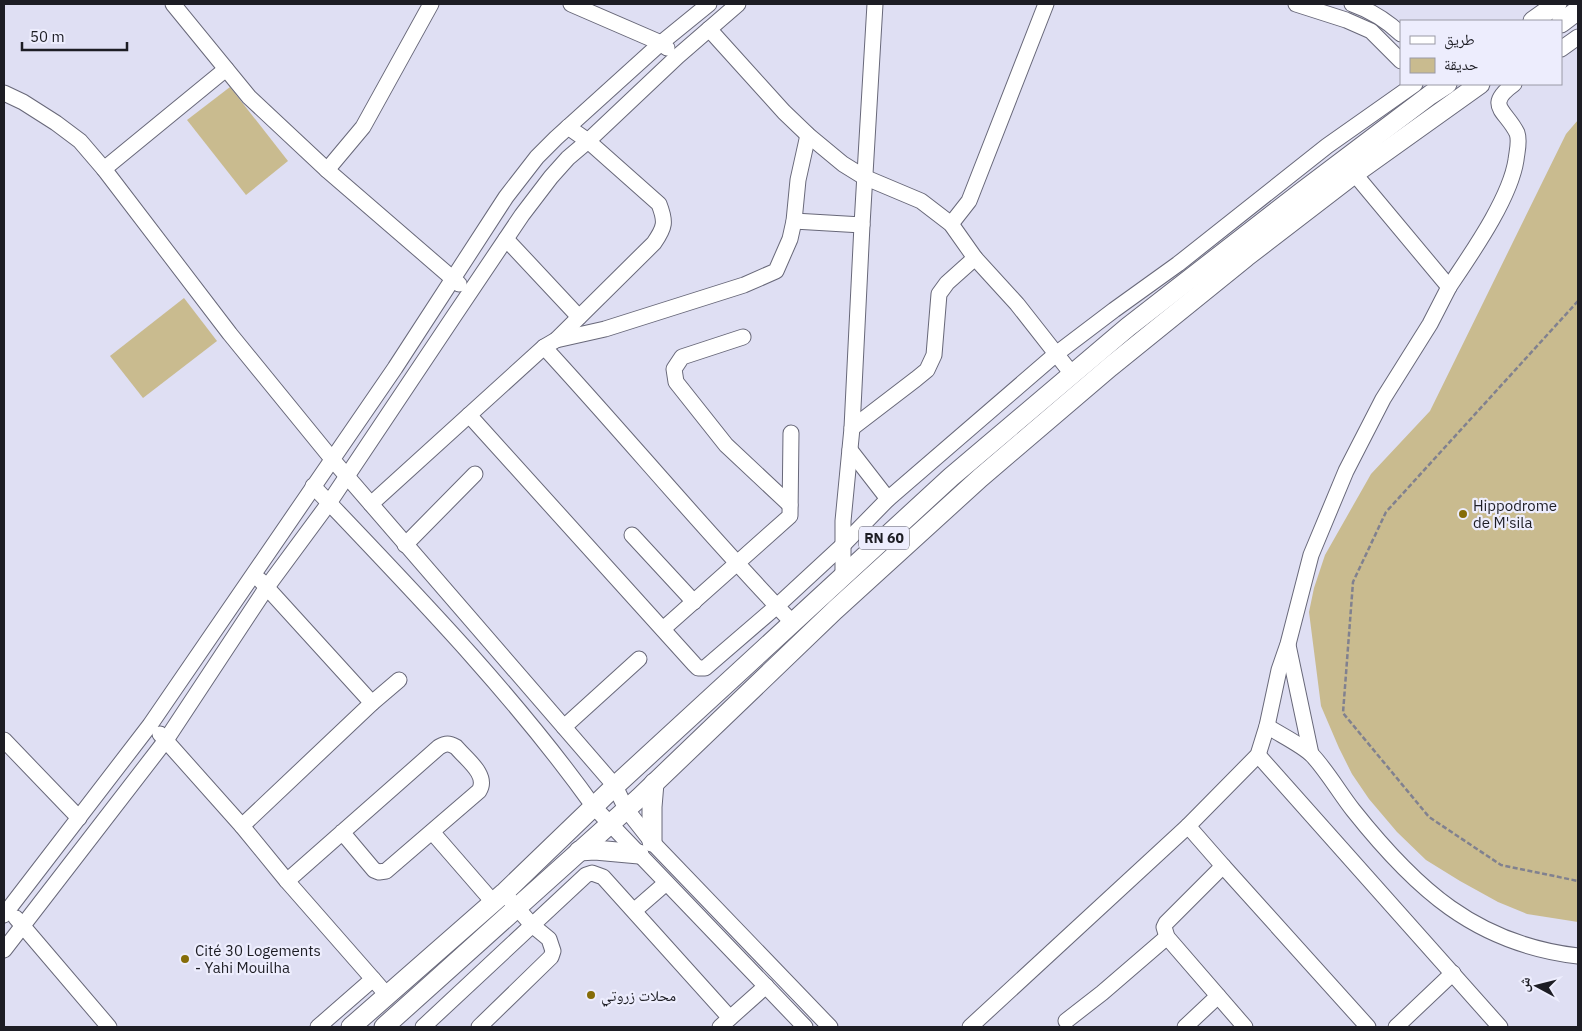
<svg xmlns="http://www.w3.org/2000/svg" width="1582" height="1031" viewBox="0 0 1582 1031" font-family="'IBM Plex Sans','Noto Naskh Arabic',sans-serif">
	<rect width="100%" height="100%" fill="#dfdff3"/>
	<!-- green -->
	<g fill="#c9bb8f">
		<path d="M 230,87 L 288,161 L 246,195 L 187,120 Z"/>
		<path d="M 1578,120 L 1578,922 L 1527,914 L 1498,902 L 1460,881 L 1426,860 L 1397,832 L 1369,799 L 1352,774 L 1339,748 L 1321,706 L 1309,612 L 1314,588 L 1325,555 L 1371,474 L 1430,411 L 1566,134 Z"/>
		<path d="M 184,298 L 217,341 L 143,398 L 110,356 Z"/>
	</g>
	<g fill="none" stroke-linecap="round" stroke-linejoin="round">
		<defs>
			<g id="minor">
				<path d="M 173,4 L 249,97 L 327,170 L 459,284"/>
				<path d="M 571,4 L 661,43 L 667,48"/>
				<path d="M 1296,4 L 1346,20 L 1371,31 L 1401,61"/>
				<path d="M 1352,4 C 1372,11 1386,20 1401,34"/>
				<path d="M 709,29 L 784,112 L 808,135 L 843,164 L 864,177 L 921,201 L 951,224 L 975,258 L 947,283 L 939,294 L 934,355 L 927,370 L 916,379 L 852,428"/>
				<path d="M 1561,49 L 1578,37"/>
				<path d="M 4,93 L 23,102 L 56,123 L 80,141 L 104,169 L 230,334 L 332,459 L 615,786 L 626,809 L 652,842 L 830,1027"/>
				<path d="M 104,169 L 226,69"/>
				<path d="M 327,170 L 363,127 L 431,4"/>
				<path d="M 794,221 L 862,225"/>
				<path d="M 951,224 L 969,201 L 1046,4"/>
				<path d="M 506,239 L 579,317"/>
				<path d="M 975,258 L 1017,304 L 1072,374"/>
				<path d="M 1449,287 C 1471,254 1510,199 1516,160 C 1517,151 1520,141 1517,133 C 1506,110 1484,106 1514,84"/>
				<path d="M 743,337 L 682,357 L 674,369 L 676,382 L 726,445 L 790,505"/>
				<path d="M 556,340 L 605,329 L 744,285 L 776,271 L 790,239 L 794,221 L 798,180 L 808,135"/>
				<path d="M 544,347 C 628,438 707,534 793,623"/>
				<path d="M 469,415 L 694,664 L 698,668 L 705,668 L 777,606 L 843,545 L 888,499 L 1056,354 L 1114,310 L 1178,264 L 1327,146 L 1415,84"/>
				<path d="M 850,450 L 888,499"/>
				<path d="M 313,486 C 411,589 511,691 594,807 L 805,1027"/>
				<path d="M 371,504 L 544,347 L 556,340 L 654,243 C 665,227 666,222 659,204 L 588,141 L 568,127"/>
				<path d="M 632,535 L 694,602"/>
				<path d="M 405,545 L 475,474"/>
				<path d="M 843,576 L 843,521 L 852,428 L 862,225 L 875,4"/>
				<path d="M 260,580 L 372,703"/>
				<path d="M 663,629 L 790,516 L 791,433"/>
				<path d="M 1288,645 L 1311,754"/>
				<path d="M 1267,726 C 1279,734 1302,745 1312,755 C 1327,771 1339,792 1353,810 C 1415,888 1475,944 1578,956"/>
				<path d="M 564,727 L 639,659"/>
				<path d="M 160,734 L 242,826 L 287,881 L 387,995"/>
				<path d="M 4,740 L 79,818"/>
				<path d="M 1258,755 L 1500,1027"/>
				<path d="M 242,826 L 372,703 L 399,680"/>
				<path d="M 1188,826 L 1223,866 L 1166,923 L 1164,927 L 1167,937 L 1245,1027"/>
				<path d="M 433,833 L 493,902"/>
				<path d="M 1223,866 L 1368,1027"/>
				<path d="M 287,881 L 439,747 C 446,743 449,743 456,747 C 466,759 489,775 479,791 L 386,871 L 379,872 L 374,870 L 342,832"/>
				<path d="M 635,910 L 666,883"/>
				<path d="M 4,915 L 150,725 L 395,368 L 506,197 L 537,157 L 556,138 L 661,43 L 709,4"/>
				<path d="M 16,918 L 109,1027"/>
				<path d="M 4,950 L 166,740 L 267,587 L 329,503 L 454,316 L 522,215 L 551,177 L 568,158 L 588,141 L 678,56 L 738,4"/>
				<path d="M 1066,1021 L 1102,993 L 1167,937"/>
				<path d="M 318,1027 L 373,979"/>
				<path d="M 423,1027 L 586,875 L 592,873 L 603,877 L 730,1018"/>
				<path d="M 479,1027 L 551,957 L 553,951 L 549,939 L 532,925 L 504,893"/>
				<path d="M 720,1027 L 766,986"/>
				<path d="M 970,1027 L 1188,826 L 1258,755 L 1267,726 L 1279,670 L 1288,644 L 1311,555 L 1346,471 L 1383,399 L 1430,324 L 1449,287 L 1348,166"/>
				<path d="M 1185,1027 L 1218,996"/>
				<path d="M 1396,1027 L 1453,973"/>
			</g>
			<g id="major">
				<path d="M 1533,21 L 1557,4"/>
				<path d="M 1561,23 L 1578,10"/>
				<path d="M 652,842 L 652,807 L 654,783"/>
				<path d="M 579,851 L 595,850 L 639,854"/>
				<path d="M 351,1027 L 504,893 L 615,786 L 951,477 L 1128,327 L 1303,191 L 1430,95 L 1447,84"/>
				<path d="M 384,1027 L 639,798 L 835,610 L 980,478 L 1110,367 L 1246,257 L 1354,174 L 1480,84"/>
			</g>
		</defs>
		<!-- minor casing -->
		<use href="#minor" stroke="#686879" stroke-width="17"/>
		<!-- major casing -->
		<use href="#major" stroke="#686879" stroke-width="21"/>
		<!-- path -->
		<path stroke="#81818f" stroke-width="2.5" stroke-dasharray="5 2.5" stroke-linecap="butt" d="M 1578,301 L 1386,512 L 1353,582 L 1343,713 L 1429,817 L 1501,865 L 1578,881"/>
		<!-- minor -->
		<use href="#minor" stroke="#fff" stroke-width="15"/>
		<!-- major -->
		<use href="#major" stroke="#fff" stroke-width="19"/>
	</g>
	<!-- markers -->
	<g fill="#856c08" stroke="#ededfd" stroke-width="2">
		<circle cx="1463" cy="514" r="5"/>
		<circle cx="185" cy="959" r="5"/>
		<circle cx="591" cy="995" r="5"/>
	</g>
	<g text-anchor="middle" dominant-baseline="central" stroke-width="4.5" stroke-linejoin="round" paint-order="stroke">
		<!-- shield labels -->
		<rect fill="#ededfd" stroke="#5b5b65" stroke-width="1" x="859" y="526.5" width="50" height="23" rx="4"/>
		<g font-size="14" font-weight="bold" fill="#1d1d24">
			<text x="884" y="538">RN 60</text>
		</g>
		<!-- poi labels -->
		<g font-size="15" fill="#1d1d24" stroke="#ededfd" text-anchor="start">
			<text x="1473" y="505">Hippodrome<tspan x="1473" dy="17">de M'sila</tspan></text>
			<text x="195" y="950">Cité 30 Logements<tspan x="195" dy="17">- Yahi Mouilha</tspan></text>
			<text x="601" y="995">محلات زروتي</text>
		</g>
	</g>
	<!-- border -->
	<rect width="1582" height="1031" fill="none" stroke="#1d1d24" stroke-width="10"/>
	<!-- legend -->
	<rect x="1400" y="20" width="162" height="65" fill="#ededfd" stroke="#9a9aa6"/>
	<rect x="1410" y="36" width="25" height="8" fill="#ffffff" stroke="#9a9aa6"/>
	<text x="1444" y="45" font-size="15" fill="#1d1d24">طريق</text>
	<rect x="1410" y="58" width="25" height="15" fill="#c9bb8f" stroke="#9a9aa6"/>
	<text x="1444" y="70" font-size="15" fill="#1d1d24">حديقة</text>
	<!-- north arrow -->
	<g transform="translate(1537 986) rotate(277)" stroke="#ededfd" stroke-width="4" paint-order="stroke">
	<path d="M0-4L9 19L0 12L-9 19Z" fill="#1d1d24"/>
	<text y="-8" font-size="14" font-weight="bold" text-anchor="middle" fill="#1d1d24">ش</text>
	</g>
	<!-- scale -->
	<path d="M22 42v8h105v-8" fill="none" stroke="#1d1d24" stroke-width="2.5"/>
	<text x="30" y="42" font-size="15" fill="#1d1d24" stroke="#ededfd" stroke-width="4" paint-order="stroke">50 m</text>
</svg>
